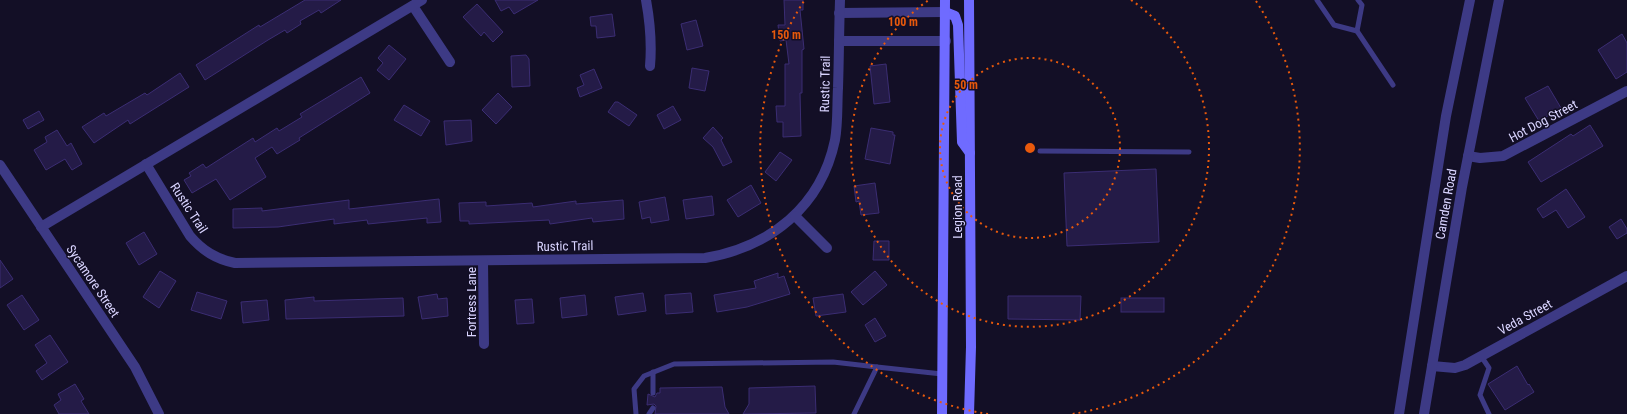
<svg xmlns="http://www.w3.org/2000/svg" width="1627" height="414" viewBox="0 0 1627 414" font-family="'Roboto Condensed',sans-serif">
	<rect width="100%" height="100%" fill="#130f26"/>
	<!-- building -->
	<g fill="#241b47" stroke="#3b2d73">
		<path d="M 305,0 L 341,0 L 321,13 L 319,10 L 300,21 L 301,24 L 287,33 L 285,30 L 268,40 L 205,80 L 196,65 L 259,25 L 260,27 Z"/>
		<path d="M 495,0 L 538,0 L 514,14 L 509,7 L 501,11 Z"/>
		<path d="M 784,0 L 803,0 L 803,10 L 800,10 L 804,49 L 802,50 L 802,93 L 800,93 L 801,136 L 783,137 L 783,122 L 777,122 L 776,106 L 785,106 L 785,64 L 789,64 L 786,40 L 780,41 L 778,25 L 785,25 Z"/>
		<path d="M 477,4 L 503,32 L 493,42 L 484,32 L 481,36 L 463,17 Z"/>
		<path d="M 612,14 L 615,36 L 597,38 L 596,26 L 591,26 L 590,17 Z"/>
		<path d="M 696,20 L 703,46 L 687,50 L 681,24 Z"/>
		<path d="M 1622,34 L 1627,43 L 1627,72 L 1616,79 L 1598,50 Z"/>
		<path d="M 389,45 L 406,59 L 389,80 L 377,70 L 383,63 L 378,58 Z"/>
		<path d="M 526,55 L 529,59 L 530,86 L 512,87 L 511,56 Z"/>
		<path d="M 886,64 L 890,102 L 874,104 L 870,66 Z"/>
		<path d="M 692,68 L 709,71 L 705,91 L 689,88 Z"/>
		<path d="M 594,69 L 602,88 L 580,97 L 577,88 L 584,85 L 580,75 Z"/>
		<path d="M 180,73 L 189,87 L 130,124 L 128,120 L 94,143 L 82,127 L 104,113 L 106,116 L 145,93 L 147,95 Z"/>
		<path d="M 361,77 L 370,93 L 299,138 L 300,140 L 277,154 L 272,147 L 255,158 L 266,177 L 230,200 L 216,179 L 192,193 L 184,180 L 191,176 L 189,173 L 203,164 L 206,168 L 253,138 L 255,142 L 277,128 L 279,131 L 302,117 L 300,114 Z"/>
		<path d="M 1548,86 L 1561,108 L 1539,121 L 1525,98 Z"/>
		<path d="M 498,93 L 512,107 L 496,124 L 482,110 Z"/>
		<path d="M 615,102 L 618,102 L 637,115 L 629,126 L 608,112 Z"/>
		<path d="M 404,105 L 430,121 L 421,136 L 394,120 Z"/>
		<path d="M 673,106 L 681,120 L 664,129 L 657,115 Z"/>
		<path d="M 39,111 L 44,120 L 28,129 L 23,120 Z"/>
		<path d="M 471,120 L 472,141 L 446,145 L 444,121 Z"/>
		<path d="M 1590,125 L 1603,146 L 1541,182 L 1528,162 L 1571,134 L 1573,136 Z"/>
		<path d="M 713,127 L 723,138 L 721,140 L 732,162 L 723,166 L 713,147 L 703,138 Z"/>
		<path d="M 871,128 L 893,132 L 893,135 L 895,135 L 890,164 L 865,159 Z"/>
		<path d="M 57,130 L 67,146 L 71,143 L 82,164 L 72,170 L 65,159 L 46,170 L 34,150 L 47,142 L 45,137 Z"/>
		<path d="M 780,152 L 792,160 L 776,181 L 765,172 Z"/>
		<path d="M 1156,169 L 1159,242 L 1067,246 L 1064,173 Z"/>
		<path d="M 875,183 L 879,213 L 861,215 L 859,201 L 856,202 L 854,186 Z"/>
		<path d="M 751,185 L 761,203 L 738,217 L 727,200 Z"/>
		<path d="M 1566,189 L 1585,217 L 1568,228 L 1556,210 L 1543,218 L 1537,209 Z"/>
		<path d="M 712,196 L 714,215 L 686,219 L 683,200 Z"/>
		<path d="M 665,197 L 669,220 L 651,223 L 650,217 L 642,219 L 639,202 Z"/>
		<path d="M 439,199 L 441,222 L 427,223 L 427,218 L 368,224 L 367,220 L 334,224 L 334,219 L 278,227 L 233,228 L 233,209 L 262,208 L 262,211 L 349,200 L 349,209 Z"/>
		<path d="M 623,200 L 624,219 L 593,222 L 592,218 L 550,224 L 549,220 L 469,224 L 469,221 L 460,221 L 459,203 L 486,202 L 486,206 L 532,203 L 533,207 L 576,201 L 576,204 Z"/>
		<path d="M 1621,219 L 1627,229 L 1627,233 L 1617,239 L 1609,227 Z"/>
		<path d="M 144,232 L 157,254 L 139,265 L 126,243 Z"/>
		<path d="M 874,241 L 889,241 L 889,260 L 873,260 Z"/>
		<path d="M 0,260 L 13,279 L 0,288 Z"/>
		<path d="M 160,271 L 176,281 L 159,308 L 143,297 Z"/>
		<path d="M 875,271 L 887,285 L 863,305 L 851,292 Z"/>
		<path d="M 778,273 L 778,278 L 784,276 L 790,294 L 747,307 L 717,312 L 714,295 L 756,288 L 754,281 Z"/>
		<path d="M 197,292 L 227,301 L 221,319 L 191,310 Z"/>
		<path d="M 643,293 L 646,311 L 618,315 L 615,297 Z"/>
		<path d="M 691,293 L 693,312 L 666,314 L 665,295 Z"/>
		<path d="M 437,294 L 438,299 L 447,298 L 448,316 L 422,319 L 418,297 Z"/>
		<path d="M 843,294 L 846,312 L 816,316 L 813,298 Z"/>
		<path d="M 22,295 L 39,320 L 24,330 L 7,305 Z"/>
		<path d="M 585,295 L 587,315 L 562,318 L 560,298 Z"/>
		<path d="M 1008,296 L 1081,296 L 1080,320 L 1008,319 Z"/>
		<path d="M 314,297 L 314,301 L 403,298 L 404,316 L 286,319 L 285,300 Z"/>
		<rect x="1121" y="298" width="43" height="14"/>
		<path d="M 532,299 L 534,323 L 517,324 L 515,300 Z"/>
		<path d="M 267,300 L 269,320 L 243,323 L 241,302 Z"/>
		<path d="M 875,318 L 886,336 L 875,342 L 865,325 Z"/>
		<path d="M 50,335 L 68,362 L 42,380 L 36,371 L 47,363 L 35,345 Z"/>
		<path d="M 1517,366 L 1528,385 L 1529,384 L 1534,392 L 1505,410 L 1488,384 Z"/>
		<path d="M 75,384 L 84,399 L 81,401 L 89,414 L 59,414 L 54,405 L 61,400 L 58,394 Z"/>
		<path d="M 815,386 L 816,413 L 743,414 L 749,404 L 749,388 Z"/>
		<path d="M 722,387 L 725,407 L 729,414 L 655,414 L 656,406 L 654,404 L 647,405 L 648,394 L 655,397 L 657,393 L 660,393 L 660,388 Z"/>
	</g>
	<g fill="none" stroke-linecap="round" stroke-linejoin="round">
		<!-- service -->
		<g stroke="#3d3a85" stroke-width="5">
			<path d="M 1317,0 L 1334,25 L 1357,31 L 1362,5 L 1358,0"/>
			<path d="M 1357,31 L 1393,85"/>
			<path d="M 1040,151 L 1189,152"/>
			<path d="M 1481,356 L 1489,368 L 1480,395 L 1489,414"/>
			<path d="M 653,372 L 653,393"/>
			<path d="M 636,414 L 634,389 L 644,376 L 674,364 L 833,362 L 877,367"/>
			<path d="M 649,414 L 653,408"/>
			<path d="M 854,414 L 877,367 L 942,374"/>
		</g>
		<!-- minor -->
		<g stroke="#3d3a85" stroke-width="10">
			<path d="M 646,0 C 650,22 652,43 650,66"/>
			<path d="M 413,6 L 450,62"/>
			<path d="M 839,13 L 945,12"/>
			<path d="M 839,41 L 946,41"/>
			<path d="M 1468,156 L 1480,158 L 1503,156 L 1627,91"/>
			<path d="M 146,164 L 190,236 C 203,251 216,259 235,263 L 705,258 C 770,247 821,207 835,140 C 838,123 837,105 838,88 C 839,59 839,29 840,0"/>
			<path d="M 0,165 L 135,367 L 159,414"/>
			<path d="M 795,216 L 827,248"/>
			<path d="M 41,227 L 422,0"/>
			<path d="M 483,261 L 484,344"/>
			<path d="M 1432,366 L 1455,368 L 1465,365 L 1627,276"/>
		</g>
		<!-- tertiary -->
		<g stroke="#3d3a85" stroke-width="10">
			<path d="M 1399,414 L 1446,116 L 1470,0"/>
			<path d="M 1424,414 L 1462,187 L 1499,0"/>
		</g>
		<!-- secondary -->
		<g stroke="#6f6bff" stroke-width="10">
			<path d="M 969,0 L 971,347 L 969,414"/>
			<path d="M 945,12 L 955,16 L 958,25 L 962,142 L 970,153"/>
			<path d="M 942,414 L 945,0"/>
		</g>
	</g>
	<!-- distance rings -->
	<g fill="none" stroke="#e8590c" stroke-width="2" stroke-dasharray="2 4">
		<circle cx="1030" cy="148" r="90"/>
		<path d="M1131 0A179 179 0 1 1 929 0"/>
		<path d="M988 414A269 269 0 0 1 804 1M1256 1A269 269 0 0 1 1072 414"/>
	</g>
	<g text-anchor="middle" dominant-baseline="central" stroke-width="3" stroke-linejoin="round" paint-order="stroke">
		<!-- street labels -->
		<g font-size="13" fill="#d9d4ff" stroke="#130f26">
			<text transform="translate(825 84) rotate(-89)">Rustic Trail</text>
			<text transform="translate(1543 121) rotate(-28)">Hot Dog Street</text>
			<text transform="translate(1446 204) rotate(-80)">Camden Road</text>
			<text transform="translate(957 207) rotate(-90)">Legion Road</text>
			<text transform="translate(189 208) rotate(57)">Rustic Trail</text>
			<text transform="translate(565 246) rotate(-1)">Rustic Trail</text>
			<text transform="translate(93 281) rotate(56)">Sycamore Street</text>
			<text transform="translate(471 302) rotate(-90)">Fortress Lane</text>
			<text transform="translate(1525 317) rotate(-29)">Veda Street</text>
		</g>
	</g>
	<circle cx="1030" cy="148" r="6" fill="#e8590c" stroke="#130f26" stroke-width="2"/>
	<g font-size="12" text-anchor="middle" font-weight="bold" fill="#e8590c" stroke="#130f26" stroke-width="3" stroke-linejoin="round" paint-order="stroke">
		<text x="903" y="26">100 m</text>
		<text x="786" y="39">150 m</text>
		<text x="966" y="89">50 m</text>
	</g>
</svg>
